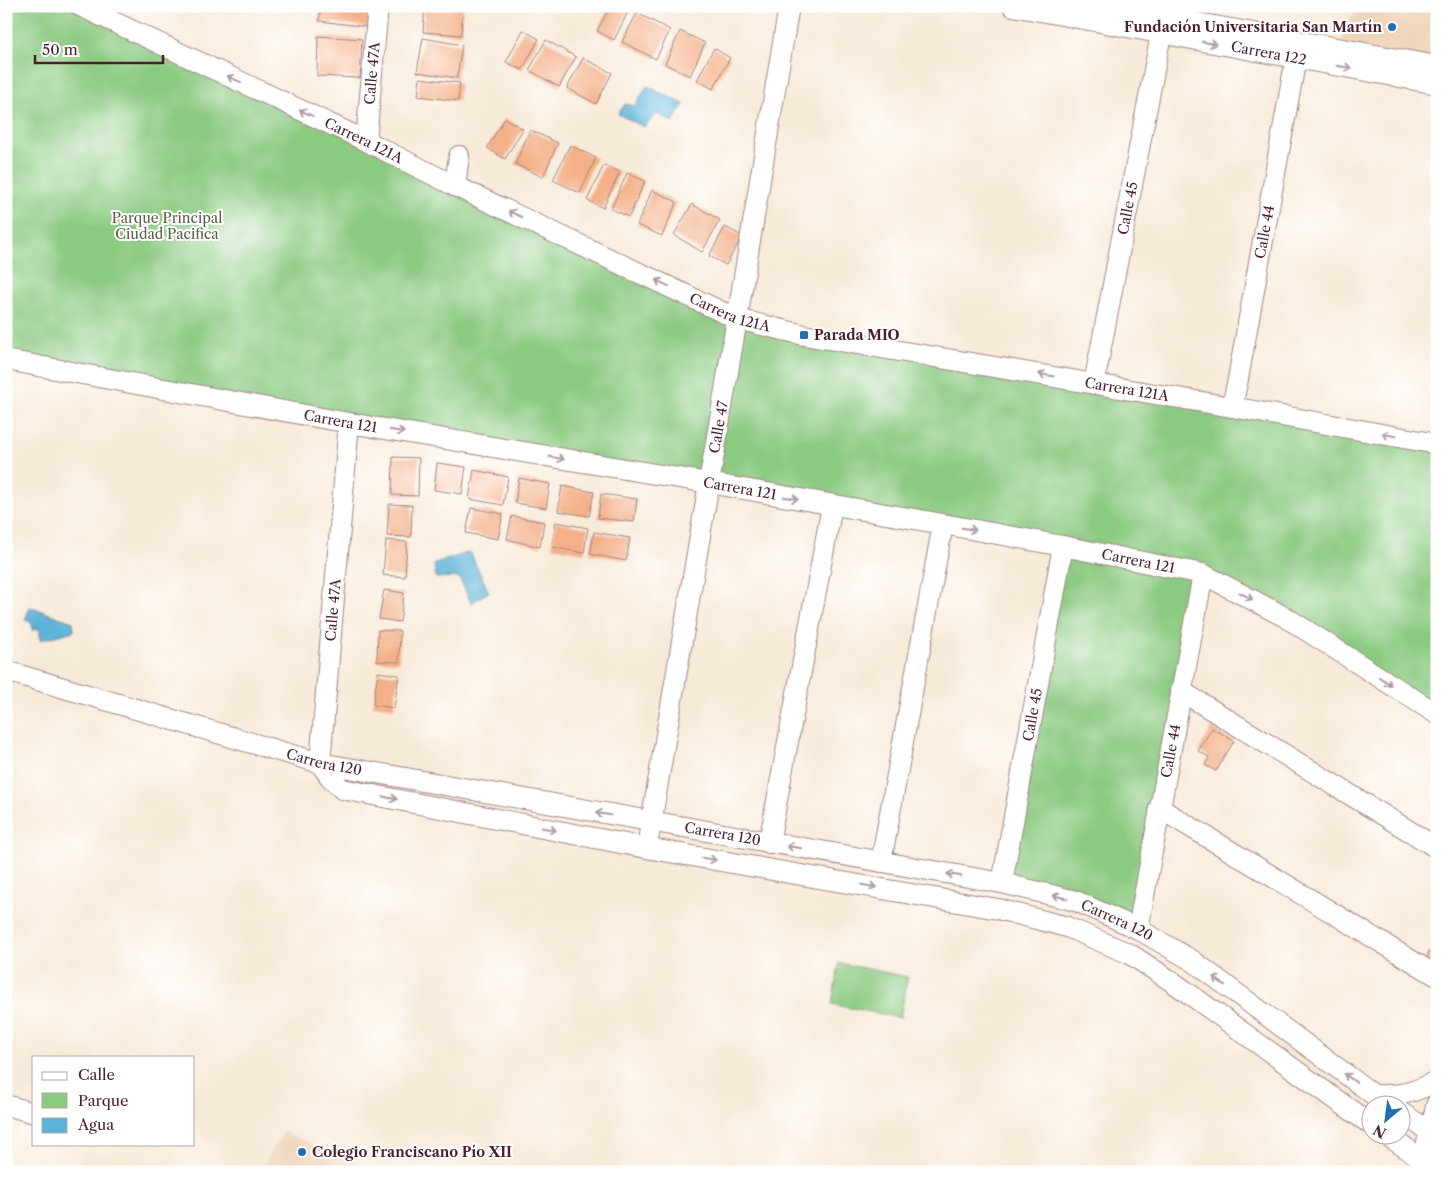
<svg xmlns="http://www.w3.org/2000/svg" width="1443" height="1178" viewBox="0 0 1443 1178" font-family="'Libre Caslon Text',serif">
	<rect width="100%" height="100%" fill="#fff"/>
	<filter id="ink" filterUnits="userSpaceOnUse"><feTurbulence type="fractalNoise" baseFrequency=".02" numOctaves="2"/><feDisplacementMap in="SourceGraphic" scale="10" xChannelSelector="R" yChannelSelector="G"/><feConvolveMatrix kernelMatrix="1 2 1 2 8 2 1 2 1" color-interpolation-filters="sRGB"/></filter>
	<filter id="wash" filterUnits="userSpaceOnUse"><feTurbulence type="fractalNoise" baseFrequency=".0096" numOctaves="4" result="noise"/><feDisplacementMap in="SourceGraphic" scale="20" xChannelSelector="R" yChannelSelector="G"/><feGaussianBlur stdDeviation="1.12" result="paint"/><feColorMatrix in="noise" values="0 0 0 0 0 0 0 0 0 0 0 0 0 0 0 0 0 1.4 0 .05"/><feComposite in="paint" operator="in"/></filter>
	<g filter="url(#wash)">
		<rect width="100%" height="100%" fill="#f8ead8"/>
		<!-- built -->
		<g fill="#efd6bb">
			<path d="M 1357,6 L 1437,6 L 1437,66 L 1338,48 Z"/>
			<path d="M 284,1132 L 379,1172 L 259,1172 Z"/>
		</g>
		<!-- green -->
		<g fill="#8bca81" stroke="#6a7456">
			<path d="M 6,6 L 80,6 L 737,319 L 1437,444 L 1437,714 L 1203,574 L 1138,929 L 1002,883 L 1063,546 L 6,360 Z"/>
			<path d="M 839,963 L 908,977 L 900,1018 L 832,1004 Z"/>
		</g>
		<!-- water -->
		<g fill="#5bb3d8" stroke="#526982">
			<path d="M 647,86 L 684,104 L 673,122 L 657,114 L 644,127 L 618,114 L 625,104 L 635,106 Z"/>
			<path d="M 470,552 L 489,592 L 471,603 L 459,577 L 436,578 L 434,564 Z"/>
			<path d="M 30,607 L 73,622 L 74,631 L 40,640 L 40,629 L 32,630 L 32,623 L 25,620 Z"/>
		</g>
		<g id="blocks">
			<!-- building -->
			<g fill="#f4b189">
				<path d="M 321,6 L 372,6 L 369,27 L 319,21 Z"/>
				<path d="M 425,6 L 463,6 L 461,35 L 423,32 Z"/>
				<path d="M 610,6 L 622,6 L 629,10 L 614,40 L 597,31 Z"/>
				<path d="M 637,13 L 670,30 L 656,59 L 622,42 Z"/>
				<path d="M 523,30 L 539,39 L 522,70 L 506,62 Z"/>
				<path d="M 680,31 L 705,43 L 690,76 L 665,64 Z"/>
				<path d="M 318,36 L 362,39 L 360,78 L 317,76 Z"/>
				<path d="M 423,38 L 462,45 L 457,78 L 417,72 Z"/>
				<path d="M 546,40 L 576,57 L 559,87 L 529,70 Z"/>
				<path d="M 714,48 L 730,58 L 713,89 L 697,80 Z"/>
				<path d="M 583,58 L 612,73 L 596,104 L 567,88 Z"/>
				<path d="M 420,78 L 460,83 L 458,101 L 418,96 Z"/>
				<path d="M 505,118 L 523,129 L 505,159 L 487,148 Z"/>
				<path d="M 530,130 L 558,143 L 543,177 L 515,164 Z"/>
				<path d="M 570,145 L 596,158 L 580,193 L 553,180 Z"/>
				<path d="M 604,165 L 620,172 L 603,208 L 587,200 Z"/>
				<path d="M 627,173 L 645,181 L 629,217 L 611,209 Z"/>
				<path d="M 652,190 L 677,202 L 662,236 L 637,225 Z"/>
				<path d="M 692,204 L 720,220 L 702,252 L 674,235 Z"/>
				<path d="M 725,227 L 742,236 L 726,265 L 709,256 Z"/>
				<path d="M 393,457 L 419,458 L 418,496 L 392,495 Z"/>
				<path d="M 437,463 L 466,467 L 462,494 L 434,490 Z"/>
				<path d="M 474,470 L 508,477 L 503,505 L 469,499 Z"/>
				<path d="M 519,478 L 550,484 L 546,508 L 515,503 Z"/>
				<path d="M 562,486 L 594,492 L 589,516 L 558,511 Z"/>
				<path d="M 601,494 L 637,499 L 634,522 L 598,518 Z"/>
				<path d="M 389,504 L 412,505 L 411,537 L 387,536 Z"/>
				<path d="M 471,508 L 503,514 L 498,539 L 466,533 Z"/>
				<path d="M 512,516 L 544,522 L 540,547 L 507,539 Z"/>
				<path d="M 556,522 L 588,528 L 584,553 L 552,547 Z"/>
				<path d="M 594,532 L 630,538 L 626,561 L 590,554 Z"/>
				<path d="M 386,540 L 407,542 L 405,577 L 383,575 Z"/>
				<path d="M 384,590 L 404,593 L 400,622 L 379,619 Z"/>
				<path d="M 378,630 L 400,631 L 399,662 L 377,661 Z"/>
				<path d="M 378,672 L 399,675 L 394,708 L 373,705 Z"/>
				<path d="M 1212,728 L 1234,741 L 1216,771 L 1205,765 L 1209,757 L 1198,751 Z"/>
				<path d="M 1429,951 L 1437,955 L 1437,969 L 1425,963 Z"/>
			</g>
		</g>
	</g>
	<g filter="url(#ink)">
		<use href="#blocks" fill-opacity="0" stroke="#a18482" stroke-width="1"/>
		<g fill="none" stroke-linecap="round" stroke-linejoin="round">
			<defs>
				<g id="minor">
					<path id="s1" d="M 80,6 L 366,141 L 455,186 L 737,319 L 804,335 L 1232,407 L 1437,444"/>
					<path id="s2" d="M 1013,6 L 1437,84"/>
					<path d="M 1103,6 L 1437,66"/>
					<path id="s3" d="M 366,141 L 378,6"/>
					<path d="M 455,186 L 459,156"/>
					<path id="s4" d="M 6,360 L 349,423 L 709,483 L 943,524 L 1063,546 L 1203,574 L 1287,618 L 1437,714"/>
					<path id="s5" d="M 1094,384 L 1161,34"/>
					<path id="s6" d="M 1232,407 L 1238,379 L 1299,41"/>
					<path d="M 349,423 L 320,763 L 330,777 L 342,789 L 646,848 L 998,909 L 1067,927 L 1130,954 L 1177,985 L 1370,1124"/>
					<path id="s7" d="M 6,671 L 320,763 L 1002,883 L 1076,901 L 1138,929 L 1193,961 L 1374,1095 L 1390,1106"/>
					<path d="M 1181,691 L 1437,848"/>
					<path d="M 1159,808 L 1437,976"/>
					<path id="s8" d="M 649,835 L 737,319 L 789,6"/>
					<path d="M 769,843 L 832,506"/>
					<path d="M 881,862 L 943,524"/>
					<path id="s9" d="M 1002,883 L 1063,546"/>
					<path id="s10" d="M 1138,929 L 1203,574"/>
					<path d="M 1374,1095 C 1397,1096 1417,1093 1437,1080"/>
					<path d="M 6,1105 L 34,1113"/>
					<path d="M 1400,1112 L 1437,1136"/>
					<path d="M 1388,1136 L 1437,1169"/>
					<path d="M 1423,1159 L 1437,1103"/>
				</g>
			</defs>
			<!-- minor casing -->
			<use href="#minor" stroke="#a18482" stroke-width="22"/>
			<!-- minor -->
			<use href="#minor" stroke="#fff" stroke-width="20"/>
		</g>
		<!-- one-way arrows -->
		<defs><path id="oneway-shaft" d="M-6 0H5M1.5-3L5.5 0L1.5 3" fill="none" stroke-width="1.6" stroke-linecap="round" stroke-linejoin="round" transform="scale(1.25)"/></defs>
		<g stroke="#ae9aa0">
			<use href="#oneway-shaft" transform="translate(1209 43) rotate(10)"/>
			<use href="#oneway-shaft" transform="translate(1344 67) rotate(10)"/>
			<use href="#oneway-shaft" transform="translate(234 79) rotate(-155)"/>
			<use href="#oneway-shaft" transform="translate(306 113) rotate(-155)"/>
			<use href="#oneway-shaft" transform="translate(515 214) rotate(-155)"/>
			<use href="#oneway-shaft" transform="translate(662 283) rotate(-155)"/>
			<use href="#oneway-shaft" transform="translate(1046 375) rotate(-170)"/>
			<use href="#oneway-shaft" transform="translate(397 431) rotate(9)"/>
			<use href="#oneway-shaft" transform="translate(1389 435) rotate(-170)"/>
			<use href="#oneway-shaft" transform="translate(557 458) rotate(9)"/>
			<use href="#oneway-shaft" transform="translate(791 498) rotate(10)"/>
			<use href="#oneway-shaft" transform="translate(969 529) rotate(10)"/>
			<use href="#oneway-shaft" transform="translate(1246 596) rotate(28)"/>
			<use href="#oneway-shaft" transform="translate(1385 681) rotate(33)"/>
			<use href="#oneway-shaft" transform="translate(390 798) rotate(11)"/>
			<use href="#oneway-shaft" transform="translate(603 814) rotate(-170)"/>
			<use href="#oneway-shaft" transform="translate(549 829) rotate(11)"/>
			<use href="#oneway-shaft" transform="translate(794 847) rotate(-170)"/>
			<use href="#oneway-shaft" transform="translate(709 859) rotate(10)"/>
			<use href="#oneway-shaft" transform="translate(954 875) rotate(-170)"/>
			<use href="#oneway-shaft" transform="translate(869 886) rotate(10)"/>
			<use href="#oneway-shaft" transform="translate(1060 897) rotate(-166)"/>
			<use href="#oneway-shaft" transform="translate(1219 981) rotate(-144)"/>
			<use href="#oneway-shaft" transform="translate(1350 1078) rotate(-144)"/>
		</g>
	</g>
	<!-- markers -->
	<g fill="#1f6fb2" stroke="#fff" stroke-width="2">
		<circle cx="1392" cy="27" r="5"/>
		<rect x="799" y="330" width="10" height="10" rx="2.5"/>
		<circle cx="302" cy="1152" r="5"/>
	</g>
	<g text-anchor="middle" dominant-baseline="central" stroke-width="4" stroke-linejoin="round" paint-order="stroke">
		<!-- poi labels -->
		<g font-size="14" font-weight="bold" fill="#4a1f2b" stroke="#fff" text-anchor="start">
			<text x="1382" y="27" text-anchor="end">Fundación Universitaria San Martín</text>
			<text x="814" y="335">Parada MIO</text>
			<text x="312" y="1152">Colegio Franciscano Pío XII</text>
		</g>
		<!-- street labels -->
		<g font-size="14" fill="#4a1f2b" stroke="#fff">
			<text stroke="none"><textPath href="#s2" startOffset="260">Carrera 122</textPath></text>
			<text stroke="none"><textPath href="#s3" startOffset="68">Calle 47A</textPath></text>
			<text stroke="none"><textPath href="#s1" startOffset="314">Carrera 121A</textPath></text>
			<text stroke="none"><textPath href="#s5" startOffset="179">Calle 45</textPath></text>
			<text stroke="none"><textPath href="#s6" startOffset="178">Calle 44</textPath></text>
			<text stroke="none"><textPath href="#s1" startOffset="719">Carrera 121A</textPath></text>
			<text stroke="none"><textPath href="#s1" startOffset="1124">Carrera 121A</textPath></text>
			<text stroke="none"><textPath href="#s4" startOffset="340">Carrera 121</textPath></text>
			<text stroke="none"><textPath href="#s8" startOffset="414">Calle 47</textPath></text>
			<text stroke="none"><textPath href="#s4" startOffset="745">Carrera 121</textPath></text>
			<text stroke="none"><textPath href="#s4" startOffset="1150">Carrera 121</textPath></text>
			<text transform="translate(333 610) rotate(-85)">Calle 47A</text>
			<text stroke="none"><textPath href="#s9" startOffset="171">Calle 45</textPath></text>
			<text stroke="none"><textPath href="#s10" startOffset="181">Calle 44</textPath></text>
			<text stroke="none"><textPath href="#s7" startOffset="331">Carrera 120</textPath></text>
			<text stroke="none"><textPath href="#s7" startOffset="736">Carrera 120</textPath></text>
			<text stroke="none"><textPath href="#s7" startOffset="1141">Carrera 120</textPath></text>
		</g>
		<!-- park labels -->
		<g font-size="14" fill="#615b49" stroke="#fff">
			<text x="167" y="218">Parque Principal<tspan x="167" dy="16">Ciudad Pacifica</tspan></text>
		</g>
	</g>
	<!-- margin -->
	<rect width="1443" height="1178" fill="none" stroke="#fff" stroke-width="25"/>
	<!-- legend -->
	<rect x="32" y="1056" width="162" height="90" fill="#ffffff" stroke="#b7a5aa"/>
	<rect x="42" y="1072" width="25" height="8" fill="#ffffff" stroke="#b7a5aa"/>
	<text x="78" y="1080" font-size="15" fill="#4a1f2b">Calle</text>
	<rect x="42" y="1093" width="25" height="15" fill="#8bca81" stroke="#b7a5aa"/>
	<text x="78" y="1106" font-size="15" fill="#4a1f2b">Parque</text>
	<rect x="42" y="1118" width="25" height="15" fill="#5bb3d8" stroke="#b7a5aa"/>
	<text x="78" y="1130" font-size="15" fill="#4a1f2b">Agua</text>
	<!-- north arrow -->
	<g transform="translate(1386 1120) rotate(209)"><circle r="24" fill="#ffffff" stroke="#b7a5aa"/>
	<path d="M0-4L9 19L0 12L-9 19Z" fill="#1f6fb2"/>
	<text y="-8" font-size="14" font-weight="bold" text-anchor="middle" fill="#4a1f2b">N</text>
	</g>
	<!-- scale -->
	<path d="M35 55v8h128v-8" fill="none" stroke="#4a1f2b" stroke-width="2.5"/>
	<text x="42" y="55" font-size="15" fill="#4a1f2b" stroke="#ffffff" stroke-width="4" paint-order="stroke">50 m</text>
</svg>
